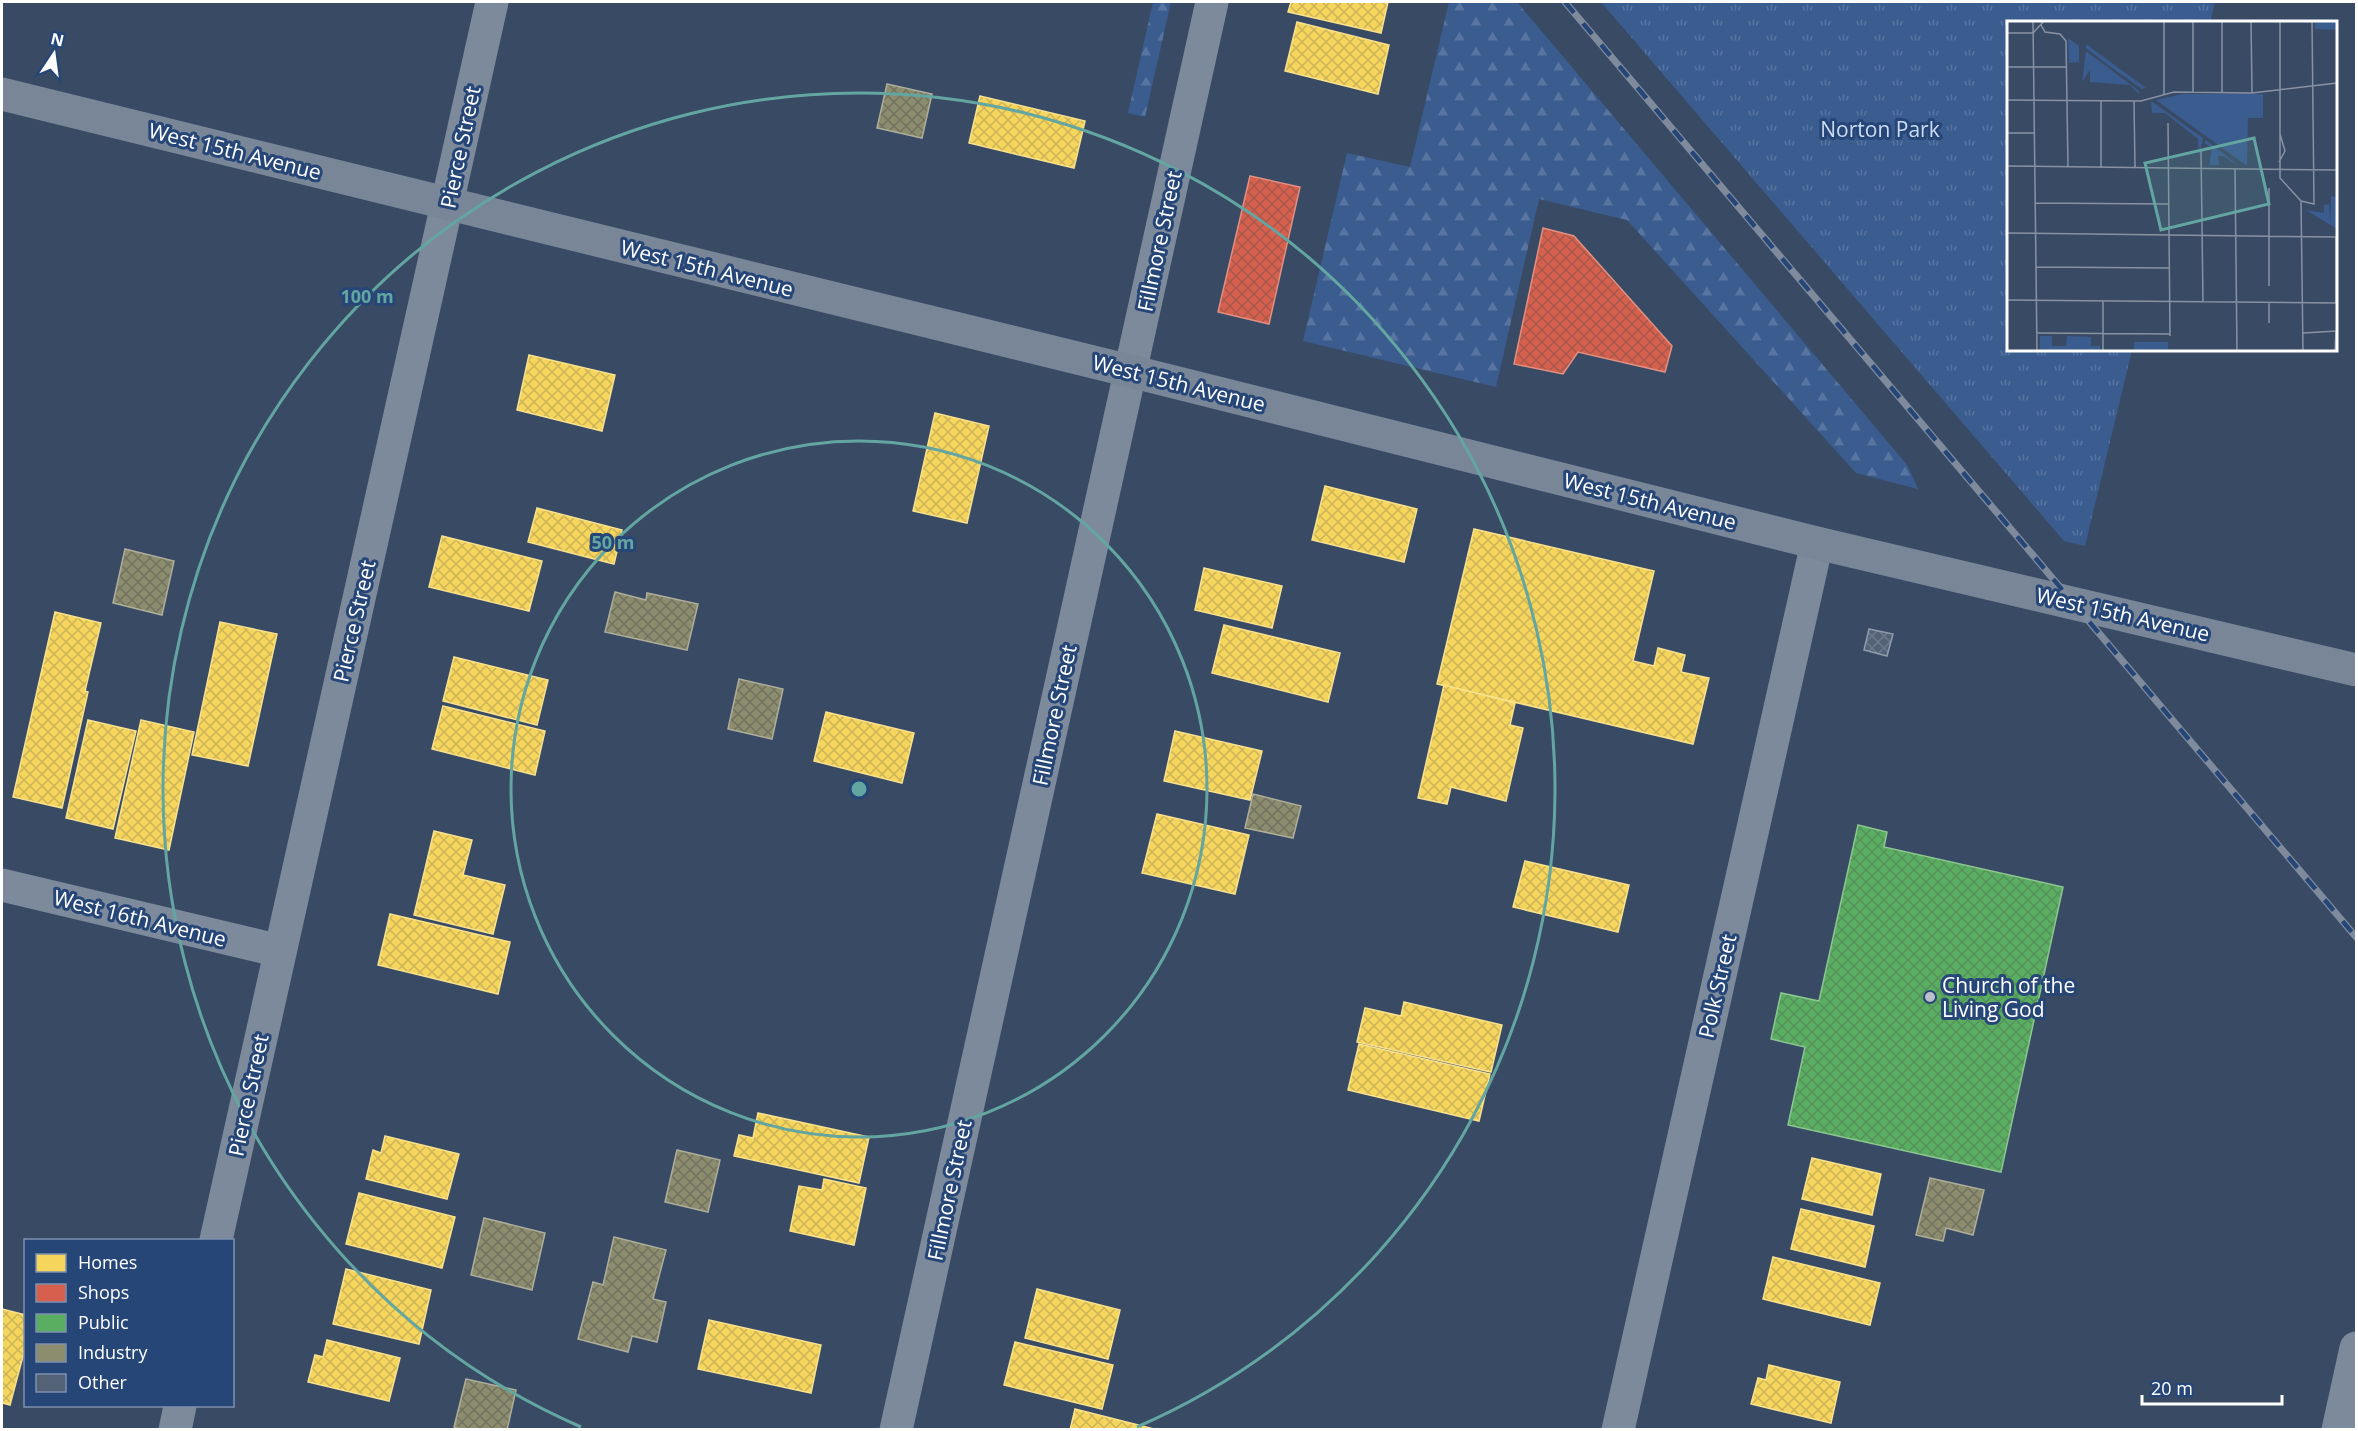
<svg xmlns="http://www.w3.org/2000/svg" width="2358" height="1431" viewBox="0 0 2358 1431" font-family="'Open Sans',sans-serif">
	<defs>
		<pattern id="forest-firs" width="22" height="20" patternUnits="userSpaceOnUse" patternTransform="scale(1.5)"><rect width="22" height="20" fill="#3a5c8f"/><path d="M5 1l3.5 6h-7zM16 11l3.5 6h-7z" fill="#5874a0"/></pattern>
		<pattern id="park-tufts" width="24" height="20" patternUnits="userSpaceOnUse" patternTransform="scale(1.5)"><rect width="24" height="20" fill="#3a5c8f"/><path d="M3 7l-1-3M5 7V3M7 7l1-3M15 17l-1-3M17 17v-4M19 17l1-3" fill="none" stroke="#5874a0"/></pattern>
		<pattern id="homes-cross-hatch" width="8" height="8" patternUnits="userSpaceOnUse" patternTransform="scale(1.5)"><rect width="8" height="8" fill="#f6d55c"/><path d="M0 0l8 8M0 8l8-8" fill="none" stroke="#ccb358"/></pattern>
		<pattern id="shops-cross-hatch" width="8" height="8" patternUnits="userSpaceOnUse" patternTransform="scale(1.5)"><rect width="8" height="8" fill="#d6604d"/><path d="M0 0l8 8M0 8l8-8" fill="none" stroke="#a6594d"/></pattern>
		<pattern id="public-cross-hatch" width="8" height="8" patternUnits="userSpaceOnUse" patternTransform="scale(1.5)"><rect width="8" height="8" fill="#5aae61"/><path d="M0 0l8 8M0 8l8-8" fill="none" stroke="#56915b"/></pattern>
		<pattern id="industry-cross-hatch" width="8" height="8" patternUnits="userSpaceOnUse" patternTransform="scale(1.5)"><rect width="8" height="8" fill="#8c8c6e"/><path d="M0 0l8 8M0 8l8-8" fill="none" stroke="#727260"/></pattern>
		<pattern id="building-cross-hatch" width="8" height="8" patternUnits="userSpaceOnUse" patternTransform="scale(1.5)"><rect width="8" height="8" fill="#546278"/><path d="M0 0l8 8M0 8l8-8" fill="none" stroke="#6e7a8c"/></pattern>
	</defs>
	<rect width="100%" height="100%" fill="#394a65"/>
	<!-- forest -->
	<g fill="url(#forest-firs)">
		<path d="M 1153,2 L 1171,2 L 1145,117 L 1128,113 Z"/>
		<path d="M 1449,2 L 1517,2 L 1908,466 L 1918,489 L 1856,473 L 1627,220 L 1539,199 L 1496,387 L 1303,341 L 1347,153 L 1410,167 Z"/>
	</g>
	<!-- park -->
	<path fill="url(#park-tufts)" d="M 1601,2 L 2215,2 L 2210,22 L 2008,22 L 2008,350 L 2132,350 L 2085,546 L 2064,541 Z"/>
	<!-- homes -->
	<g fill="url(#homes-cross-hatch)" stroke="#f9e28d" stroke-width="1.5">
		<path d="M 1291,2 L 1388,2 L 1381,33 L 1288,12 Z"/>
		<path d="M 1297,22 L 1389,45 L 1378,94 L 1285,71 Z"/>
		<path d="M 980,96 L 1085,121 L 1074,168 L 969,143 Z"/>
		<path d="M 529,355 L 615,375 L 602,431 L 517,410 Z"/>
		<path d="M 935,413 L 989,426 L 967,523 L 913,511 Z"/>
		<path d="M 1325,486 L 1417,509 L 1404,562 L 1312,540 Z"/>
		<path d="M 537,508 L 622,530 L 614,564 L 528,542 Z"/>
		<path d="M 1474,529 L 1654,571 L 1633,661 L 1654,666 L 1658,648 L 1685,655 L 1681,672 L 1709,678 L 1693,744 L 1437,684 Z"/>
		<path d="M 442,536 L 542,561 L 529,611 L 429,587 Z"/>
		<path d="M 1204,568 L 1282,586 L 1272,628 L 1195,610 Z"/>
		<path d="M 55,612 L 101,623 L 85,691 L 88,692 L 62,808 L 13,797 Z"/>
		<path d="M 220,622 L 277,634 L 248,766 L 192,755 Z"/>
		<path d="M 1224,625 L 1340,653 L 1328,702 L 1212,673 Z"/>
		<path d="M 454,657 L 548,680 L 537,725 L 443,701 Z"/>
		<path d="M 1444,685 L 1515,703 L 1510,725 L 1523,728 L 1506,801 L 1451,787 L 1447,804 L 1418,798 Z"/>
		<path d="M 443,706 L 545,731 L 535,775 L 432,749 Z"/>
		<path d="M 826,712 L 914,733 L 902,783 L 814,761 Z"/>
		<path d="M 88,720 L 136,731 L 113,829 L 66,818 Z"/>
		<path d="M 141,720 L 194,732 L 169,850 L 115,838 Z"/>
		<path d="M 1175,731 L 1262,751 L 1250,800 L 1164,781 Z"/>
		<path d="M 1157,814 L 1249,835 L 1235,894 L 1142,873 Z"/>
		<path d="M 434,831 L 472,840 L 463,875 L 505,885 L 493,934 L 414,915 Z"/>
		<path d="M 1525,861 L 1629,885 L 1618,932 L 1513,907 Z"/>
		<path d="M 390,914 L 510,942 L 498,994 L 378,965 Z"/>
		<path d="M 1404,1002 L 1502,1025 L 1491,1072 L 1357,1042 L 1365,1008 L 1401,1016 Z"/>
		<path d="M 1359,1044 L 1490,1074 L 1479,1121 L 1348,1090 Z"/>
		<path d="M 758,1113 L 869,1137 L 859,1183 L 734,1156 L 739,1135 L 753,1138 Z"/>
		<path d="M 385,1136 L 459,1154 L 447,1199 L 366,1179 L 373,1150 L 381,1153 Z"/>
		<path d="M 1812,1158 L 1881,1174 L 1872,1215 L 1802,1199 Z"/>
		<path d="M 824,1179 L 866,1188 L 854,1245 L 790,1231 L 799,1186 L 822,1190 Z"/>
		<path d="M 359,1193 L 455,1217 L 442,1268 L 346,1244 Z"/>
		<path d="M 1801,1209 L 1874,1226 L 1865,1267 L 1791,1249 Z"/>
		<path d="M 1773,1257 L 1880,1283 L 1870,1325 L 1763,1299 Z"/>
		<path d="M 346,1269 L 431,1290 L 419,1344 L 333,1324 Z"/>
		<path d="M 1037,1289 L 1120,1310 L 1108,1359 L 1025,1338 Z"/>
		<path d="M 2,1309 L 26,1315 L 26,1345 L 10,1405 L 2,1403 Z"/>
		<path d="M 709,1320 L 821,1345 L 811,1393 L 698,1369 Z"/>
		<path d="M 327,1340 L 400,1358 L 389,1401 L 308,1382 L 315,1355 L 323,1357 Z"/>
		<path d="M 1015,1342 L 1113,1365 L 1102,1409 L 1004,1385 Z"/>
		<path d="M 1769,1365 L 1840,1382 L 1831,1423 L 1751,1404 L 1758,1378 L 1766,1380 Z"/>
		<path d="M 1075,1409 L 1158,1430 L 1070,1430 Z"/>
	</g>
	<!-- shops -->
	<g fill="url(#shops-cross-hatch)" stroke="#e29082" stroke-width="1.5">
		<path d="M 1250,176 L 1300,187 L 1269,324 L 1218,312 Z"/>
		<path d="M 1543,228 L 1574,236 L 1672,346 L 1665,372 L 1578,352 L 1563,374 L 1514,364 Z"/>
	</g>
	<!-- public -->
	<path fill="url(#public-cross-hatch)" stroke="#8cc690" stroke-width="1.5" d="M 1858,825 L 1887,832 L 1884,847 L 2063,887 L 2001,1172 L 1788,1125 L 1805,1047 L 1771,1039 L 1781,993 L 1819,1001 Z"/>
	<!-- industry -->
	<g fill="url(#industry-cross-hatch)" stroke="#aeae9a" stroke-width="1.5">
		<path d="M 887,84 L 932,94 L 922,138 L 877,128 Z"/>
		<path d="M 125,549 L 174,561 L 162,615 L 113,603 Z"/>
		<path d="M 615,592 L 646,600 L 647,593 L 698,604 L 687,650 L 605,632 Z"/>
		<path d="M 739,679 L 783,689 L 772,739 L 728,729 Z"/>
		<path d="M 1253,794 L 1301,806 L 1293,838 L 1245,828 Z"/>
		<path d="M 677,1150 L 720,1160 L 708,1212 L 665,1202 Z"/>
		<path d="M 1930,1178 L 1984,1190 L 1973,1235 L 1946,1228 L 1943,1241 L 1916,1235 Z"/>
		<path d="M 484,1218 L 545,1233 L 532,1290 L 471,1275 Z"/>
		<path d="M 614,1237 L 666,1250 L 653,1299 L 666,1302 L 657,1342 L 632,1336 L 628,1352 L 578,1339 L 593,1282 L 603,1285 Z"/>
		<path d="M 466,1379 L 516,1390 L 507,1430 L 463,1430 L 454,1427 Z"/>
	</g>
	<!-- building -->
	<path fill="url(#building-cross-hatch)" stroke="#909bac" stroke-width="1.5" d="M 1869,629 L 1893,634 L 1887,656 L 1864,650 Z"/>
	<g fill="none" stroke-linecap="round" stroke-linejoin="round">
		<!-- street -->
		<g stroke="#7d8a9c" stroke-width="33">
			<path d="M 2,885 L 280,951"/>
			<path d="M 216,1240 L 492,2"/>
			<path d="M 175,1430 L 180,1406"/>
			<path d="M 896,1430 L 1212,2"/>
			<path d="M 1618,1430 L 1817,543"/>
			<path d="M 2338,1430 L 2356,1348"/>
		</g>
		<!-- secondary -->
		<path stroke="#798698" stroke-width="33" d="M 2,94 L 1130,371 L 1817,543 L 2356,670"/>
		<defs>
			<path id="rail" d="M 1565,2 L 2356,937"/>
		</defs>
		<!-- rail casing -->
		<use href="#rail" stroke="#7f8b9c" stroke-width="7"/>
		<!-- rail -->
		<use href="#rail" stroke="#264678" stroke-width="4.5" stroke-dasharray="14" stroke-linecap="butt"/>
	</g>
	<!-- distance rings -->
	<g fill="none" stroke="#63a6a1" stroke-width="3">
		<circle cx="859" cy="789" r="348"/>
		<path d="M581 1427A696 696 0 1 1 1137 1427"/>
	</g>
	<!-- markers -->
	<circle fill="#bac0c9" stroke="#264678" stroke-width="2" cx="1930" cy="997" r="6"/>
	<g text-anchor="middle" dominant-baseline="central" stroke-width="6" stroke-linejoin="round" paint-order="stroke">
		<!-- park labels -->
		<g font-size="21" fill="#cbdbf3" stroke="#264678">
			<text x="1880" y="129">Norton Park</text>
		</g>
		<!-- street labels -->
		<g font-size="21" fill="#fff" stroke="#264678">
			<text transform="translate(460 147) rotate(-78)">Pierce Street</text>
			<text transform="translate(235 151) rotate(14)">West 15th Avenue</text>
			<text transform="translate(1159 241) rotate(-78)">Fillmore Street</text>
			<text transform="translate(707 268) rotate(14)">West 15th Avenue</text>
			<text transform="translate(1179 383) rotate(14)">West 15th Avenue</text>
			<text transform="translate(1650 501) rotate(14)">West 15th Avenue</text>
			<text transform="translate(2123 614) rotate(13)">West 15th Avenue</text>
			<text transform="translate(354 621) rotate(-77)">Pierce Street</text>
			<text transform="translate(1054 715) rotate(-78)">Fillmore Street</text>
			<text transform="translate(140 918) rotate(14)">West 16th Avenue</text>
			<text transform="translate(1717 986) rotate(-77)">Polk Street</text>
			<text transform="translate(248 1095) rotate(-78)">Pierce Street</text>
			<text transform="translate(949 1190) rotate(-78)">Fillmore Street</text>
		</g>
		<!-- poi labels -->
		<g font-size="21" fill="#fff" stroke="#264678" text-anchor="start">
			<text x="1942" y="985">Church of the<tspan x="1942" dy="24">Living God</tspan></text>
		</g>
	</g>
	<!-- overview -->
	<g transform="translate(2007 21)">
		<rect width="330" height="330" fill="#394a65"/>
		<path d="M 308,0 L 330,0 L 330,9 L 308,8 Z" fill="#3a5c8f"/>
		<path d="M 61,17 L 72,25 L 72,41 L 62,42 ZM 79,23 L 139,67 L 135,68 L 105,47 L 79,27 ZM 79,30 L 132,70 L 132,73 L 123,64 L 83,61 L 83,49 L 75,61 ZM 144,80 L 196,117 L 192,136 L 191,118 L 158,92 L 145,92 ZM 199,119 L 231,144 L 232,145 L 216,135 L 211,135 L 212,144 L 202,144 L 205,127 L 197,122 ZM 324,175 L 330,176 L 330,208 L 299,189 L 317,192 L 317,184 L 322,183 L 323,203 Z" fill="#3a5c8f"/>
		<path d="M 45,315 L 45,325 L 59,325 L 60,315 L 84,316 L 84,325 L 93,325 L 93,330 L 33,330 L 33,315 ZM 127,321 L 161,321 L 161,330 L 127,330 Z" fill="#3a5c8f"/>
		<path d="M 175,73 L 256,73 L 256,97 L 241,97 L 240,145 L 149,79 Z" fill="#3a5c8f"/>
		<path fill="none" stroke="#8892a3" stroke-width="1.5" d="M 26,0 L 30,330M 157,0 L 157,73M 186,0 L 186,71M 215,0 L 215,72M 244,0 L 245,72M 273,0 L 273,157 L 294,180M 34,4 L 38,11 L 53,13 L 59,20 L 61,146M 0,12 L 26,12 L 37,0M 0,46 L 60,46M 0,79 L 134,80 L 167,71 L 245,72 L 330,62M 94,79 L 94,146M 127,80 L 128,147M 161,102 L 163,315M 0,112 L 27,112M 194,129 L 196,281M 272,141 L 278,130 L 273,113M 0,145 L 330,149M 228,148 L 230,330M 262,167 L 262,265M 294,180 L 307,183 L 305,0M 294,180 L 296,330M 28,182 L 161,183M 0,212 L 330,216M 329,216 L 329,282M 29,246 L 162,247M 0,279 L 330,282M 96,280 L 96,330M 262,281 L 262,302M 29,312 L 163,313M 296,312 L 330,310M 328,330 L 329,310"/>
		<path fill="#63a6a1" fill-opacity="0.15" stroke="#63a6a1" stroke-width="3" d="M 247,117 L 262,183 L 154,209 L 138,142 Z"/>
		<rect width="330" height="330" fill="none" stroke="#fff" stroke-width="3"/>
	</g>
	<circle cx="859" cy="789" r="9" fill="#63a6a1" stroke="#264678" stroke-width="3"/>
	<g font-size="18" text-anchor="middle" font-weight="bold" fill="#63a6a1" stroke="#264678" stroke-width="6" stroke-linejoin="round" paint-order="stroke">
		<text x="367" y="303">100 m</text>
		<text x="613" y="549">50 m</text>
	</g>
	<!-- border -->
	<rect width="2358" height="1431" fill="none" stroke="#ffffff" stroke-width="6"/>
	<!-- legend -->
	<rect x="24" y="1239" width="210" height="168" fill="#264678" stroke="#7d90ae" stroke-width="1.5"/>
	<rect x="36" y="1254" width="30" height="18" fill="#f6d55c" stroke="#7d90ae" stroke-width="1.5"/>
	<text x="78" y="1269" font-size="18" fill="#ffffff">Homes</text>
	<rect x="36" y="1284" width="30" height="18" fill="#d6604d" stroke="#7d90ae" stroke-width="1.5"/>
	<text x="78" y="1299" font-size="18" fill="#ffffff">Shops</text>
	<rect x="36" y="1314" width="30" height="18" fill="#5aae61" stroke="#7d90ae" stroke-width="1.5"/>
	<text x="78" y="1329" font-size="18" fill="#ffffff">Public</text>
	<rect x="36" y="1344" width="30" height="18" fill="#8c8c6e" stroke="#7d90ae" stroke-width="1.5"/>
	<text x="78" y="1359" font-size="18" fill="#ffffff">Industry</text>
	<rect x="36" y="1374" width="30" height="18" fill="#546278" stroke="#7d90ae" stroke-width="1.5"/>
	<text x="78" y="1389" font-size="18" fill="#ffffff">Other</text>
	<!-- north arrow -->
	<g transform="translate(54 54) rotate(13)" stroke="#264678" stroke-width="4.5" paint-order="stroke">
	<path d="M0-4.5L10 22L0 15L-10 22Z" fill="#ffffff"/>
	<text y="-9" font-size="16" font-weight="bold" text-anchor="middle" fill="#ffffff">N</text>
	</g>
	<!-- scale -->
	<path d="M2142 1395v9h140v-9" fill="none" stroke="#ffffff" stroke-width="3"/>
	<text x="2151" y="1395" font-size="18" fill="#ffffff" stroke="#264678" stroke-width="4.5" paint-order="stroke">20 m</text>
</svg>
